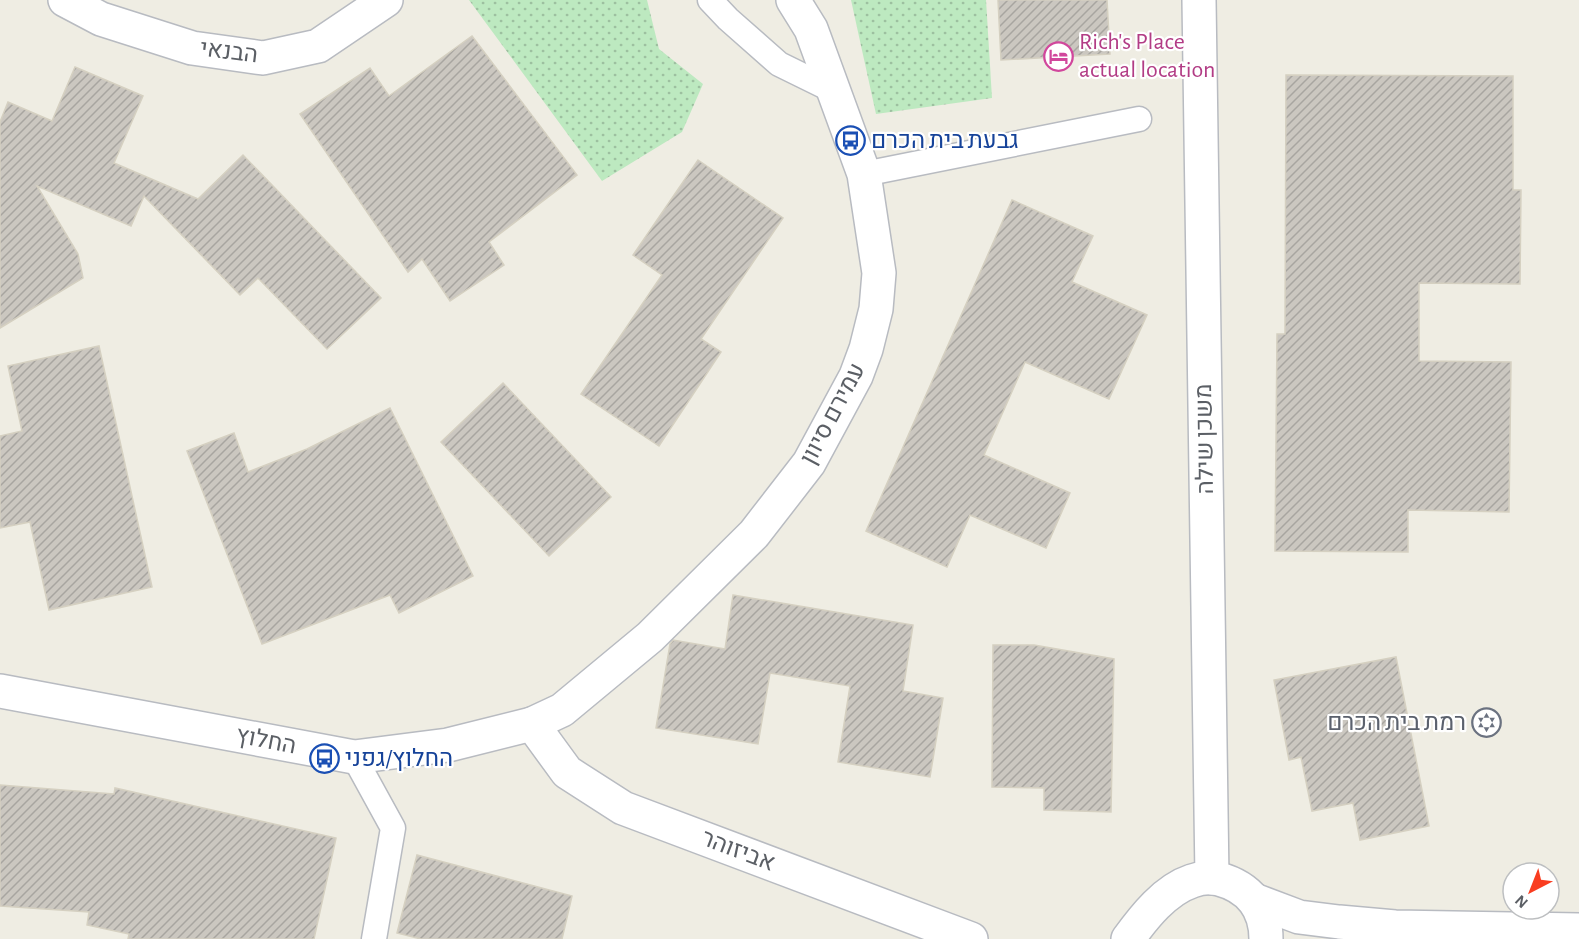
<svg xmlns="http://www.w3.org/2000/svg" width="1579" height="939" viewBox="0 0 1579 939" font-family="'Alegreya Sans',Heebo,sans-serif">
	<defs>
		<pattern id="grass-dots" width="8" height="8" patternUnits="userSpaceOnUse" patternTransform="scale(1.5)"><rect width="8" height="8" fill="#bde9c0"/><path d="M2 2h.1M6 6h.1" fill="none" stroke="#9dc0a0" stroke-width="1.8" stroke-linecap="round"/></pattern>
		<pattern id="building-hatch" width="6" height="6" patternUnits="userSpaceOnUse" patternTransform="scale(1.5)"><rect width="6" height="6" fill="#cbc7c0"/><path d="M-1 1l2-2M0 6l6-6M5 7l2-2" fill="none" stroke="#a8a5a0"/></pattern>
	</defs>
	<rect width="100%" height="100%" fill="#efede3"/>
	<!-- grass -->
	<g fill="url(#grass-dots)">
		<path d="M 469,0 L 647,0 L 659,49 L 703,84 L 682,132 L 602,181 Z"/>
		<path d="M 851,0 L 986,0 L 992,98 L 876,114 Z"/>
	</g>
	<!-- building -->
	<g fill="url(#building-hatch)" stroke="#d5d0c1" stroke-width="1.5">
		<path d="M 998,0 L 1107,0 L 1110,54 L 1001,60 Z"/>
		<path d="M 472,36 L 577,175 L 489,242 L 504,265 L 450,301 L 422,259 L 408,272 L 300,114 L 370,68 L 389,96 Z"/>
		<path d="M 75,67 L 143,96 L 114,163 L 198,199 L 243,155 L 381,298 L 327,349 L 258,278 L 240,295 L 144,196 L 131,226 L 37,186 L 78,254 L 83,278 L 0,328 L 0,122 L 8,102 L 52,121 Z"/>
		<path d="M 1286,75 L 1513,76 L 1513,190 L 1521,190 L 1520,284 L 1419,283 L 1419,361 L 1511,362 L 1509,512 L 1408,510 L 1408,552 L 1275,551 L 1277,334 L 1285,334 Z"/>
		<path d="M 698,160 L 783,218 L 701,339 L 721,352 L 659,446 L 581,394 L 662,275 L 633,255 Z"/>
		<path d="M 1012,200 L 1093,236 L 1072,282 L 1147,315 L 1109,399 L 1025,362 L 984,455 L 1070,493 L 1046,548 L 970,515 L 947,567 L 866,531 Z"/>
		<path d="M 99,346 L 152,587 L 49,610 L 30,522 L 0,528 L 0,436 L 22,431 L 8,366 Z"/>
		<path d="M 503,383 L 611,497 L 549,556 L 441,442 Z"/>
		<path d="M 390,408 L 473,576 L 399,613 L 390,595 L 262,644 L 187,451 L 234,433 L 248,472 L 307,449 Z"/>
		<path d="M 733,595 L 913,625 L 903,691 L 943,698 L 930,777 L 838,762 L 850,686 L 770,673 L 758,744 L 656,728 L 670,644 L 673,640 L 725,649 Z"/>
		<path d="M 993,645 L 1034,645 L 1114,659 L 1111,812 L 1044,810 L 1044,788 L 992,787 Z"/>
		<path d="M 1396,657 L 1429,826 L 1360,840 L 1353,803 L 1312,811 L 1301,757 L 1289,760 L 1274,680 Z"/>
		<path d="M 0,785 L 114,794 L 115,788 L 336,838 L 314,939 L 128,939 L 129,934 L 87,925 L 89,912 L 0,906 Z"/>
		<path d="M 417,855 L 572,896 L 562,939 L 421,939 L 397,933 Z"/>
	</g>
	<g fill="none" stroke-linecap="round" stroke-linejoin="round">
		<defs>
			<g id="service">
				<path d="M 710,0 L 728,19 L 779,64 L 834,91"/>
				<path d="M 864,174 L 1139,119"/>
				<path d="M 354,757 L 393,828 L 374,939"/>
			</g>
			<g id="minor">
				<path d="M 65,0 L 101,19 L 192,48 L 263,58 L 318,46 L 386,0"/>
				<path d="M 1199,0 L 1212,878"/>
				<path d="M 532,724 L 562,710 L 650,637 L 754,534 L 809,463 L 856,376 L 866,349 L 876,309 L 879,273 L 864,174 L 811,29 L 793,0"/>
			</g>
			<g id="tertiary">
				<path d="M 0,691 L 354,757 L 448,745 L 532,724 L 567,772 L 623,808 L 971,939"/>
				<path d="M 1254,900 L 1299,917 L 1339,922 L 1395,927 L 1579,930"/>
				<path d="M 1128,939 C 1144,917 1165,890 1192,881 C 1200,878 1211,877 1219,879 C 1249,887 1266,908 1266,939"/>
			</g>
		</defs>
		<!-- service casing -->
		<use href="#service" stroke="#b8bbc1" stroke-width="27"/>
		<!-- minor casing -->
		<use href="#minor" stroke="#b8bbc1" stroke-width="36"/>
		<!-- tertiary casing -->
		<use href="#tertiary" stroke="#b8bbc1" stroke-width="36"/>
		<!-- service -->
		<use href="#service" stroke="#fff" stroke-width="24"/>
		<!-- minor -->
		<use href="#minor" stroke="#fff" stroke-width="33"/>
		<!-- tertiary -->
		<use href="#tertiary" stroke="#fff" stroke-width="33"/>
	</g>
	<!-- icons -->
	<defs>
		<symbol id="hotel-ring" viewBox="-11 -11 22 22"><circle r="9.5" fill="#fff" stroke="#d1479c" stroke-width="1.5"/><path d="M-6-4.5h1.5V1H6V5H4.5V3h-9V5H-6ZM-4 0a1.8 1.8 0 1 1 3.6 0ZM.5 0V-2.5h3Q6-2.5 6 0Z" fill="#d1479c"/></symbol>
		<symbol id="bus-ring" viewBox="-11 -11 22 22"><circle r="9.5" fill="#fff" stroke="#1a4fb4" stroke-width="1.5"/><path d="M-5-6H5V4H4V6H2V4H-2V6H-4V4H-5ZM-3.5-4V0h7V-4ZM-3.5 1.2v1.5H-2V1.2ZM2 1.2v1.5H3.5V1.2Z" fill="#1a4fb4"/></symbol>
		<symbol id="synagogue-ring" viewBox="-11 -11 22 22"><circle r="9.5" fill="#fff" stroke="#6b7280" stroke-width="1.5"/><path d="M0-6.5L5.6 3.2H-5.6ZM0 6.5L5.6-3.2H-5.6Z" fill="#6b7280"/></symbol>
	</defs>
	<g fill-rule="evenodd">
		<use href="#hotel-ring" x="1042" y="40" width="33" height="33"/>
		<use href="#bus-ring" x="834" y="124" width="33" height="33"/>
		<use href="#synagogue-ring" x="1470" y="706" width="33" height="33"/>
		<use href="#bus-ring" x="308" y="742" width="33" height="33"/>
	</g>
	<g text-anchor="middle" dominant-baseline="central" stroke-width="4.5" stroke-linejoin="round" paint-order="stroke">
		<!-- hotel labels -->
		<g font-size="24" fill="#b23c85" stroke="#fff" text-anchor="start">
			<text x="1079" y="42">Rich's Place<tspan x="1079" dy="28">actual location</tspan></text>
		</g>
		<!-- street labels -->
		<g font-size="24" fill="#5b5f65" stroke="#fff">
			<text transform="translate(229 52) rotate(7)">הבנאי</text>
			<text transform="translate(833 414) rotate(-62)">עמירם סיוון</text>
			<text transform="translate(1205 439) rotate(-91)">משכן שילה</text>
			<text transform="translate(266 741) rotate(11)">החלוץ</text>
			<text transform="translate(738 851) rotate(21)">אביזוהר</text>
		</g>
		<!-- transit labels -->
		<g font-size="24" fill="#164399" stroke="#fff" text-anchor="start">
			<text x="871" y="141">גבעת בית הכרם</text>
			<text x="345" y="759">החלוץ/גפני</text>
		</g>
		<!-- worship labels -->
		<g font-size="24" fill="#5b616d" stroke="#fff" text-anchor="end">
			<text x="1466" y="723">רמת בית הכרם</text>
		</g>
	</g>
	<!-- north arrow -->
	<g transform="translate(1531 891) rotate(222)"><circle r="28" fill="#ffffff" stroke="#bdbfc1" stroke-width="1.5"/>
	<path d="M0-4.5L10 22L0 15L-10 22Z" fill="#f93d20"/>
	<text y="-9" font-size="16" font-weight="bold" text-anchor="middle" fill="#5b5f65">N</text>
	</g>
</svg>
